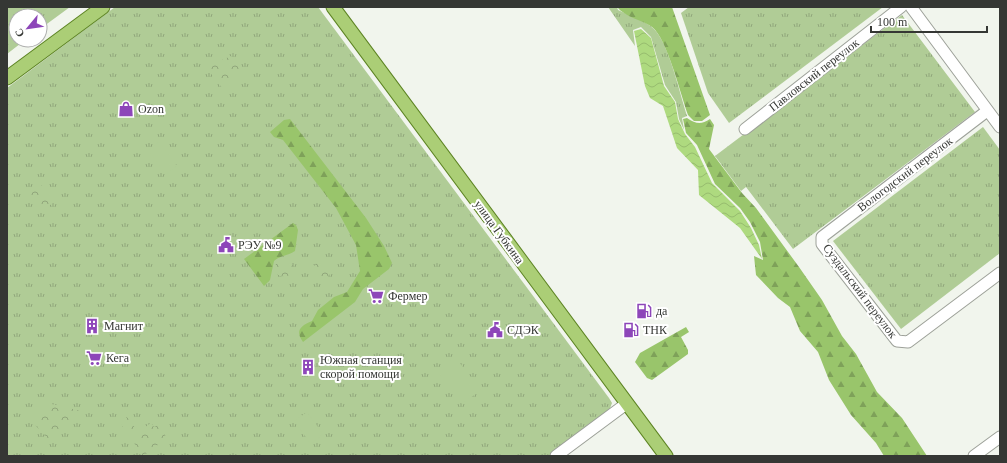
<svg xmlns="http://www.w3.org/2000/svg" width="1007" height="463" viewBox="0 0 1007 463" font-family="Georgia,serif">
	<defs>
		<pattern id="grass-tufts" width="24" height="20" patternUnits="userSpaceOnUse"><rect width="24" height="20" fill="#b0cc96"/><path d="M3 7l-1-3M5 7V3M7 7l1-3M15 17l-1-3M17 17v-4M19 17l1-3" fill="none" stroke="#90a67b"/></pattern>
		<pattern id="forest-firs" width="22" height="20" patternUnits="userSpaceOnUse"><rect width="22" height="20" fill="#99c56b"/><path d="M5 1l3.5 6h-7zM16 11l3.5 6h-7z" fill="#7ea159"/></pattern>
		<pattern id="park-crowns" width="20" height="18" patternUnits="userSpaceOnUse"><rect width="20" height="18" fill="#b0cc96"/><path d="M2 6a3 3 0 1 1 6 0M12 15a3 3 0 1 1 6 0" fill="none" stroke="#90a67b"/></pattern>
		<pattern id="water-waves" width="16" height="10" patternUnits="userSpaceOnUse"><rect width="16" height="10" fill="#aeda7f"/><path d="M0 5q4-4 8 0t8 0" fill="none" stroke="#96bc6e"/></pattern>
	</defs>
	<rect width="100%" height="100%" fill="#f1f5ed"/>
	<!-- grass -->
	<g fill="url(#grass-tufts)">
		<path d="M 7,7 L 70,7 L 40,29 L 40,16 L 16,16 L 16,40 L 25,40 L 7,54 Z"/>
		<path d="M 115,7 L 318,7 L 609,398 L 612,403 L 609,411 L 549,456 L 7,456 L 7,88 Z"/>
		<path d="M 608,7 L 617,7 L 618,10 C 629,15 645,21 654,29 C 669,44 680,95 687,116 L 682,118 L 684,130 L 679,119 L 676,102 L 665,85 L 651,37 L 641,27 L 633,30 L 635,46 Z"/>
		<path d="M 689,7 L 883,7 L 729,123 L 708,93 L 681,13 Z"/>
		<path d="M 902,15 L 975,112 L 793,249 L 746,187 L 741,191 L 715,156 Z"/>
		<path d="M 983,127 L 1000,150 L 1000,253 L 901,329 L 833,241 Z"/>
	</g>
	<!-- forest -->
	<g fill="url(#forest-firs)">
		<path d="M 617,7 L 672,7 L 710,115 L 702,121 L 694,121 L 688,115 C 681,96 667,38 652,27 C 642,20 625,17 617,7 Z"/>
		<path d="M 687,118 C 696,124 701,125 710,119 L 714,125 L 709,149 L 742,193 L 756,208 L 799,267 L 822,300 L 842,336 L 856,354 L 877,392 L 902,418 L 927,456 L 884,456 L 876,443 L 851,415 L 829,380 L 818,352 L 800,331 L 790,307 L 778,298 L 756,275 L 754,256 L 763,260 L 760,242 L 750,222 L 740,208 L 715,184 L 697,145 L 686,133 L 683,119 Z"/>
		<path d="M 290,119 L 366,218 L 384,246 L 392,263 L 389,269 L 363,289 L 355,302 L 303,342 C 295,331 300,326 312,321 L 318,310 L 334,297 L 347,292 L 360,271 L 356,245 L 336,208 L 283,140 L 274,137 L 270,132 L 284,120 Z"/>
		<path d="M 293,223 L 296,225 L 298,230 L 295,251 C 288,256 281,255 274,261 L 270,280 L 264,286 L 244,259 Z"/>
		<path d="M 686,327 L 689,332 L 681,337 L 688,350 L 688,354 L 652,380 L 647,378 L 635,362 L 640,353 Z"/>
	</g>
	<!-- park -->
	<g fill="url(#park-crowns)">
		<path d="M 231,56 L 244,73 L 223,89 L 206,67 Z"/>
		<path d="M 40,183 L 54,202 L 40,213 L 26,194 Z"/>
		<circle cx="284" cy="268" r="9"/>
		<circle cx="322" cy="270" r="9"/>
		<path d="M 47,403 L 86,412 L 51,443 L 31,420 Z"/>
		<path d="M 127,417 L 138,432 L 151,423 L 154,427 L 158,425 L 167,438 L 143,456 L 120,423 Z"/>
	</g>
	<!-- pitch -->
	<g fill="#b0cc96">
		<path d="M 159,142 L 177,166 L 166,174 L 148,150 Z"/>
		<path d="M 455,357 L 481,390 L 462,404 L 437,371 Z"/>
		<path d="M 307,412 L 323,434 L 311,444 L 294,421 Z"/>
	</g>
	<!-- water -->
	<path fill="url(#water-waves)" d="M 641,29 L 651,38 L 664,86 L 675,102 L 678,119 L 685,134 L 695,147 L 712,183 L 740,211 L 751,228 L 759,245 L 762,259 L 740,228 L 699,195 L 698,170 L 677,148 L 663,106 L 650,98 L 645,86 L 634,31 Z"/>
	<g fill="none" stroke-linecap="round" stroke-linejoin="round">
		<defs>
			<g id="minor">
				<path d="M 911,7 L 1000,127"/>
				<path d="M 987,111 L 822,237 L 822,244 L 897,341 L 908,342 L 1000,273"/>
				<path d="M 745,129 L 901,7"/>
				<path d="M 556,456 L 626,404"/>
				<path d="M 974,456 L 1000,437"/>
			</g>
			<g id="major">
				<path d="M 333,7 L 666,456"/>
				<path d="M 7,78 L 103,7"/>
			</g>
		</defs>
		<!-- minor casing -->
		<use href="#minor" stroke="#9da199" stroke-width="13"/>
		<!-- major casing -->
		<use href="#major" stroke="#5d8423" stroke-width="15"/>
		<!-- minor -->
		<use href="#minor" stroke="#fff" stroke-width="11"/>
		<!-- major -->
		<use href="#major" stroke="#abce76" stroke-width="13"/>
	</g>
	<!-- icons -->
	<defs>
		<symbol id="shop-bare" viewBox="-9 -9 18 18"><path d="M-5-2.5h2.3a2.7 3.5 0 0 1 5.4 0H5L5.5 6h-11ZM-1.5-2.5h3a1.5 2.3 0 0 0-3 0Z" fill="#8d46b9" stroke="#fff" stroke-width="2.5" paint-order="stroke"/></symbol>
		<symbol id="civic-bare" viewBox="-9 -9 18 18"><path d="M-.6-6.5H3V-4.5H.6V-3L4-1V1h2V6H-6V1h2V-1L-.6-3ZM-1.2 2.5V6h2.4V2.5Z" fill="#8d46b9" stroke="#fff" stroke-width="2.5" paint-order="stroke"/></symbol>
		<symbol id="supermarket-bare" viewBox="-9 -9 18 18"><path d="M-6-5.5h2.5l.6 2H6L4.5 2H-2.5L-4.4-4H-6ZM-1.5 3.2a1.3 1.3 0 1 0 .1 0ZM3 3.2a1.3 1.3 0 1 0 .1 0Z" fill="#8d46b9" stroke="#fff" stroke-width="2.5" paint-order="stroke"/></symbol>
		<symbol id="fuel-bare" viewBox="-9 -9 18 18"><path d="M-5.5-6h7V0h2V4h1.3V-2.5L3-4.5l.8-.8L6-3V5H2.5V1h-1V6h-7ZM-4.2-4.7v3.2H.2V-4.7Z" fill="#8d46b9" stroke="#fff" stroke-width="2.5" paint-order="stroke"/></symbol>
		<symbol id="building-bare" viewBox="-9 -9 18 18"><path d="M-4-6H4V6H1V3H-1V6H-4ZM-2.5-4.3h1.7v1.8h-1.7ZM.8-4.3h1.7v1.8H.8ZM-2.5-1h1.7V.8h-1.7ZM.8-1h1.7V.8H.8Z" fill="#8d46b9" stroke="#fff" stroke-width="2.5" paint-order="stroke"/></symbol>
	</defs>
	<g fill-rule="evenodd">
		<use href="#shop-bare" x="115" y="98" width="22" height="22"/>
		<use href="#civic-bare" x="215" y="234" width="22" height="22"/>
		<use href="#supermarket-bare" x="365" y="285" width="22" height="22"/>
		<use href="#fuel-bare" x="633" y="300" width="22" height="22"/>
		<use href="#building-bare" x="81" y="315" width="22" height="22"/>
		<use href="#civic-bare" x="484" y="319" width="22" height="22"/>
		<use href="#fuel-bare" x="620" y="319" width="22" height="22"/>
		<use href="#supermarket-bare" x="83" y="347" width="22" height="22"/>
		<use href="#building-bare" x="297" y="356" width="22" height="22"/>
	</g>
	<g text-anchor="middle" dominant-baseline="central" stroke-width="4" stroke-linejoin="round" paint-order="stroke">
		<!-- street labels -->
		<g font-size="12" fill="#353734" stroke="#fff">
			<text transform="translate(814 75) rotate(-38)">Павловский переулок</text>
			<text transform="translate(905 174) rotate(-37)">Вологодский переулок</text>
			<text transform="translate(499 232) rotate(54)">улица Губкина</text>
			<text transform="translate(860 291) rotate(53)">Суздальский переулок</text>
		</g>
		<!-- poi labels -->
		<g font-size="12" fill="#353734" stroke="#fff" text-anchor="start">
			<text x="138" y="109">Ozon</text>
			<text x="238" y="245">РЭУ №9</text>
			<text x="388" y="296">Фермер</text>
			<text x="656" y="311">да</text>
			<text x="104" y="326">Магнит</text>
			<text x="507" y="330">СДЭК</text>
			<text x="643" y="330">ТНК</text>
			<text x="106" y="358">Кега</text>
			<text x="320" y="360">Южная станция<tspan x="320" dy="14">скорой помощи</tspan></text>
		</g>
	</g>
	<!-- border -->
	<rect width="1007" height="463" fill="none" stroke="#353734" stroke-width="16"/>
	<!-- north arrow -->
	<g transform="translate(28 28) rotate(241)"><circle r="19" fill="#ffffff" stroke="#aeafae"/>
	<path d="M0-3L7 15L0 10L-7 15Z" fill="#8d46b9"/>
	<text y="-6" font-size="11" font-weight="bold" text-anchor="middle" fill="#353734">С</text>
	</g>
	<!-- scale -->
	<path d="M871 26v6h116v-6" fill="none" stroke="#353734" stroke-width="2"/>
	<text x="877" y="26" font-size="12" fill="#353734" stroke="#ffffff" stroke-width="3" paint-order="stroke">100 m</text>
</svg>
